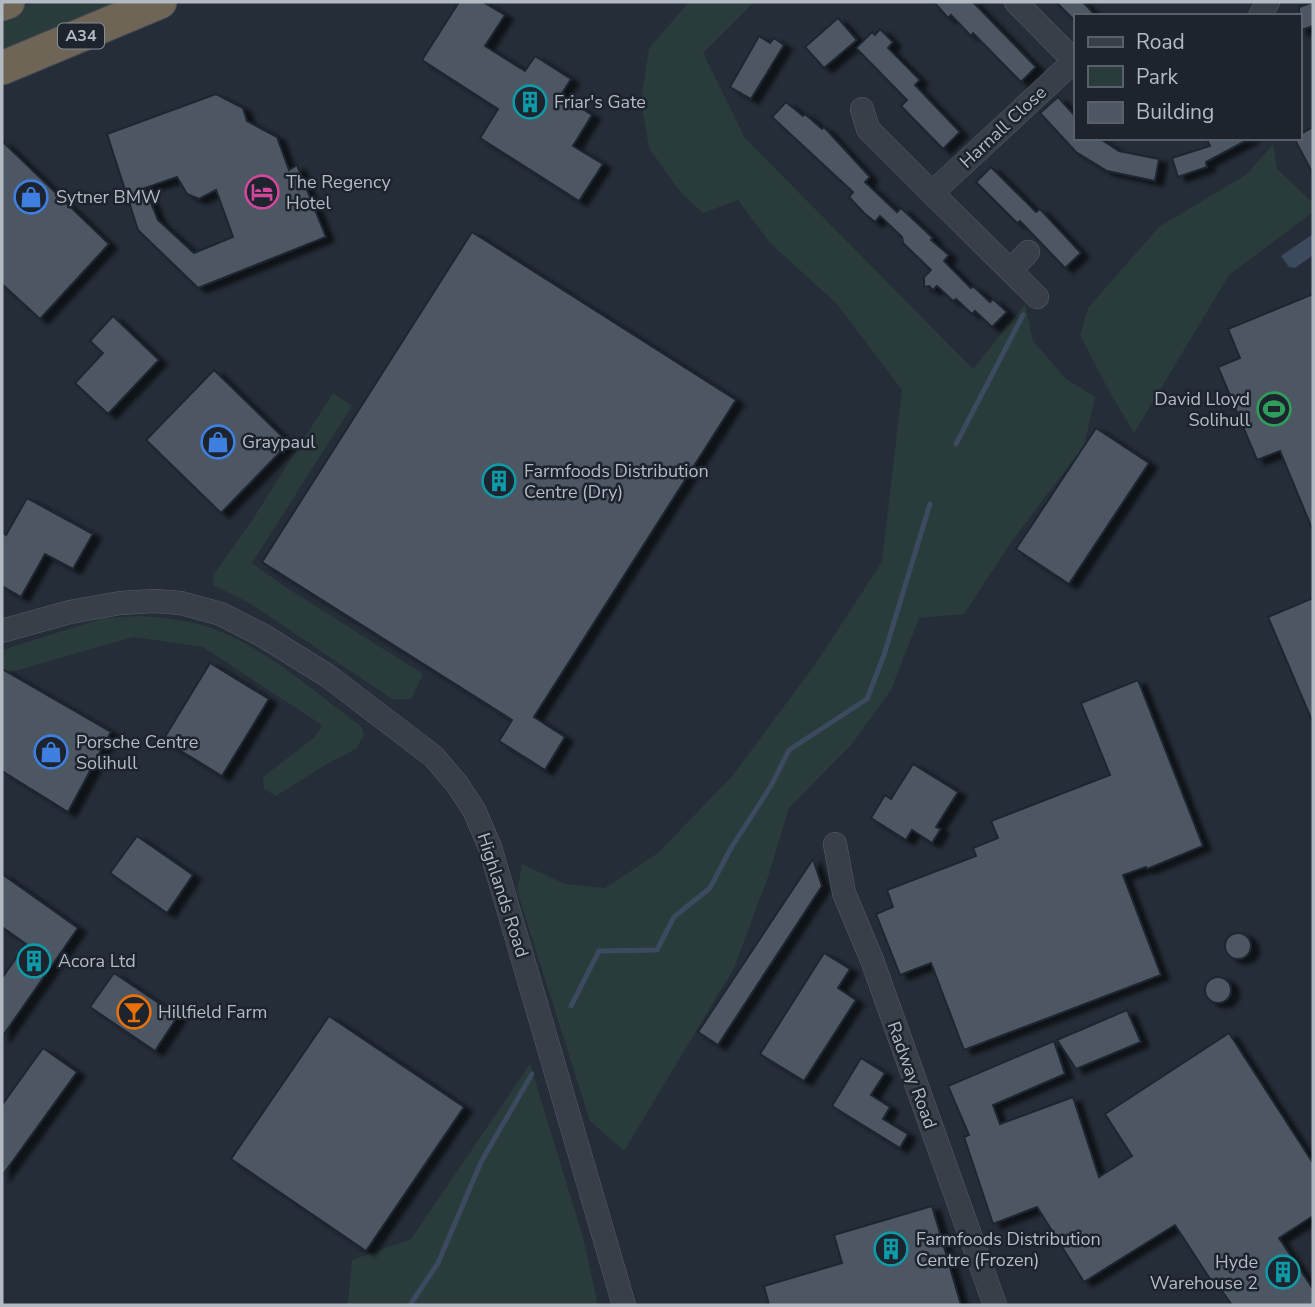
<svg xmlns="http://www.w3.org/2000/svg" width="1315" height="1307" viewBox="0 0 1315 1307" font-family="'Nunito Sans',sans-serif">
	<defs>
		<filter id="shadow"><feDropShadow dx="8" dy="4.5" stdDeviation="2" flood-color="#0009"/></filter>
	</defs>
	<rect width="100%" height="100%" fill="#252d38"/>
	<!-- green -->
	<g fill="#2a3b3b">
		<path d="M 36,2 L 136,2 L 2,57 L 2,15 Z"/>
		<path d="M 689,2 L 754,2 L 703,53 L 745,138 L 973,369 L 1025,304 L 1033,341 L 1066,379 L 1095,397 L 1084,446 L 1012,541 L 964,614 L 919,618 L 891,690 L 852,744 L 789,808 L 768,877 L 734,968 L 624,1151 L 590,1121 L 517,891 L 522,864 L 565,884 L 605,888 L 658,853 L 733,775 L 814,666 L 882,562 L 902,390 L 837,304 L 770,243 L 738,200 L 703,213 L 681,193 L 649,148 L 641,101 L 649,48 Z"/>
		<path d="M 1273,144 L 1277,169 L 1313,203 L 1313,212 L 1229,275 L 1134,433 L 1107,387 L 1080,335 L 1088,308 L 1159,227 L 1247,174 Z"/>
		<path d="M 333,393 L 352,406 L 252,563 L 287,588 L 423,674 L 411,699 L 392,699 L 251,604 L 213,585 L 214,574 L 251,522 Z"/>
		<path d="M 140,616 C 165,618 191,620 214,629 C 267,649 316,693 362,727 L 364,736 L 356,749 L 325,765 L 276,796 L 264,789 L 263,777 L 315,737 L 322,725 L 203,647 L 133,637 L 15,671 L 2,672 L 2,650 L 104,618 Z"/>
		<path d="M 530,1064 L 583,1237 L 598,1305 L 345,1305 L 348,1302 L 352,1260 L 411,1239 Z"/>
	</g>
	<!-- water -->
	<path fill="#3c4a5f" d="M 1313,234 L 1313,255 L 1295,268 L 1289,267 L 1281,256 Z"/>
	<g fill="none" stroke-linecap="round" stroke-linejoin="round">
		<!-- stream -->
		<g stroke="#3c4a5f" stroke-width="5">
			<path d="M 956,444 L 1023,315"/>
			<path d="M 571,1006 L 599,951 L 657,950 L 674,917 L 710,888 L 731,848 L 771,786 L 789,750 L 867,699 L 884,655 L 930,504"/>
			<path d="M 410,1305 L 438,1263 L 481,1162 L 532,1074"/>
		</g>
	</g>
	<!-- building -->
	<g fill="#4e5763" stroke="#1f2630" stroke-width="2" fill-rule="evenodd" filter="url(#shadow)">
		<path d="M 459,2 L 483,2 L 505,15 L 485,46 L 525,71 L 535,56 L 571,79 L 561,95 L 592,115 L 573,146 L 603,164 L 579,201 L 480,138 L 498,109 L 422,60 Z"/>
		<path d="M 934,2 L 973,2 L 1036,67 L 1021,82 L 973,33 L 971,36 L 951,15 L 948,18 Z"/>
		<path d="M 1056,2 L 1083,2 L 1096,16 L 1075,16 L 1075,21 Z"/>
		<path d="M 1313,2 L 1313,26 L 1299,31 L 1299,7 Z"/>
		<path d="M 838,18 L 857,40 L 824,68 L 805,47 Z"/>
		<path d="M 880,29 L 893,42 L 888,48 L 920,80 L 915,85 L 960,132 L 943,149 L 901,106 L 907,100 L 856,48 L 872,32 L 875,35 Z"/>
		<path d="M 759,36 L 770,43 L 774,38 L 784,45 L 751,99 L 730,87 Z"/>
		<path d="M 216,94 L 243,108 L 247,121 L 277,137 L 289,170 L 297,165 L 326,237 L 198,288 L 138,230 L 107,134 ZM 177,177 L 187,194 L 199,199 L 216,190 L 233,237 L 194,253 L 158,220 L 145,188 Z"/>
		<path d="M 1058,97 L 1075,116 L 1075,138 L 1099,138 L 1119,151 L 1159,159 L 1155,181 L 1107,171 L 1076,152 L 1040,113 Z"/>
		<path d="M 786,102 L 803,116 L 805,114 L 822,129 L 824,127 L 870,177 L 865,182 L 897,212 L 901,208 L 933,238 L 931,240 L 949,255 L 944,261 L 971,288 L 973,286 L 990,302 L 993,299 L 1007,312 L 992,327 L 975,311 L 972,314 L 956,299 L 953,301 L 937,286 L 933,290 L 929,286 L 924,287 L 924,277 L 931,270 L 903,243 L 902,237 L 880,216 L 875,222 L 864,213 L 849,197 L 853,192 L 772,117 Z"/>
		<path d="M 1313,127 L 1313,174 L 1294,138 L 1299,138 L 1299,135 Z"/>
		<path d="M 1206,138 L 1251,138 L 1206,162 L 1207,167 L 1178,177 L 1172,158 L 1210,146 Z"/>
		<path d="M 2,141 L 109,244 L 40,319 L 2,284 Z"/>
		<path d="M 991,167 L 1036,212 L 1040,209 L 1081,253 L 1065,268 L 1020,221 L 1017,223 L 976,182 Z"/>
		<path d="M 472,232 L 736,400 L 534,717 L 565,737 L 545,770 L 499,741 L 512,720 L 262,562 Z"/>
		<path d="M 1313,294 L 1313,531 L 1280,451 L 1257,460 L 1218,367 L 1240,358 L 1228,329 Z"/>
		<path d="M 113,316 L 159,360 L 108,414 L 75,383 L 103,353 L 90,341 Z"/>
		<path d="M 214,370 L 289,443 L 221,513 L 146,440 Z"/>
		<path d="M 1096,428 L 1149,463 L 1069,584 L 1016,549 Z"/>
		<path d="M 27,498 L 93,534 L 73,569 L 45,554 L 21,597 L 2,586 L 2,532 L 6,535 Z"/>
		<path d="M 1313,598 L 1313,723 L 1268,617 Z"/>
		<path d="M 210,663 L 269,699 L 222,776 L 163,740 Z"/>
		<path d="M 2,669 L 111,732 L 68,812 L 2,771 Z"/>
		<path d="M 1138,680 L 1203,846 L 1147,869 L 1146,867 L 1123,875 L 1161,975 L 964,1050 L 931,963 L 900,975 L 876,914 L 893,907 L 887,890 L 976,856 L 973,848 L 998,838 L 991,821 L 1110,775 L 1081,703 Z"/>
		<path d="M 913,764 L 958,792 L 936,827 L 941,829 L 932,843 L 912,830 L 906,840 L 871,818 L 885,795 L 891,799 Z"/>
		<path d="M 137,836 L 193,875 L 167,913 L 110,873 Z"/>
		<path d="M 813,859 L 822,886 L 718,1045 L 698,1032 Z"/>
		<path d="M 2,874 L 78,928 L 2,1037 L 2,978 L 26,944 L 2,927 Z"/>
		<circle cx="1238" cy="946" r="13"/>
		<path d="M 824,953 L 850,969 L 838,988 L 856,1000 L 804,1081 L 760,1054 Z"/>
		<path d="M 114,973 L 178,1016 L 155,1051 L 90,1007 Z"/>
		<circle cx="1218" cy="990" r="13"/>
		<path d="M 1127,1010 L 1141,1042 L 1076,1069 L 1057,1040 Z"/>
		<path d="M 329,1016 L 464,1107 L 366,1251 L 231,1159 Z"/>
		<path d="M 1229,1033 L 1313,1163 L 1313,1216 L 1279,1238 L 1313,1289 L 1313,1305 L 1232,1305 L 1214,1280 L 1212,1282 L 1175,1225 L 1084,1282 L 1037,1207 L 993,1224 L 964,1137 L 969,1135 L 948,1086 L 1054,1041 L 1065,1074 L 993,1105 L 1000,1124 L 1073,1097 L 1099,1177 L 1132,1156 L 1105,1114 Z"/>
		<path d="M 43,1048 L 77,1072 L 2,1176 L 2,1105 Z"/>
		<path d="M 861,1058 L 885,1073 L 871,1095 L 890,1107 L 883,1119 L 908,1134 L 900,1148 L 832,1106 Z"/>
		<path d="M 932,1206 L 961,1305 L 769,1305 L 764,1286 L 842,1263 L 834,1235 Z"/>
	</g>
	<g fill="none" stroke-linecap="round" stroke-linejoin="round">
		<defs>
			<g id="minor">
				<path d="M 1016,2 L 1075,62"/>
				<path d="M 1260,16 L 1268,2"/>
				<path d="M 862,109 L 868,129 L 932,193"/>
				<path d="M 1011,270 L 1028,252"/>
				<path d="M 1037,297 L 932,193 L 1074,61"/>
				<path d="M 2,631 L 70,612 L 120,603 L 155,601 L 181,603 L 221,614 L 262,635 L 328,676 L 433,756 L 457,784 L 474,810 L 490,847 L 624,1305"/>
				<path d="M 835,844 L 844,893 L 872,960 L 995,1305"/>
			</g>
			<g id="highway">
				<path d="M 2,4 L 8,2"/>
				<path d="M 2,68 L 160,2"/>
			</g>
		</defs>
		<!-- minor casing -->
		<use href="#minor" stroke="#565d67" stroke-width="24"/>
		<!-- highway casing -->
		<use href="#highway" stroke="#434a54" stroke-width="35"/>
		<!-- minor -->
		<use href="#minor" stroke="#383f49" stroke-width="23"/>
		<!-- highway -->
		<use href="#highway" stroke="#6e6556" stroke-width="33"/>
	</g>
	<!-- icons -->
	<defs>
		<symbol id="building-ring" viewBox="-11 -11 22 22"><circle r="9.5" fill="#1d242e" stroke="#0f9aa8" stroke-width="1.5"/><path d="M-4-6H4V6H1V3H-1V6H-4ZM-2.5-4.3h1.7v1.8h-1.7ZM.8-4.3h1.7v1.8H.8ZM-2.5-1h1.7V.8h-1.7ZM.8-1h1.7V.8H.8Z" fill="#0f9aa8"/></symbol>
		<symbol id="hotel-ring" viewBox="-11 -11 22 22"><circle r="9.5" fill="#1d242e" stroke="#d1479c" stroke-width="1.5"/><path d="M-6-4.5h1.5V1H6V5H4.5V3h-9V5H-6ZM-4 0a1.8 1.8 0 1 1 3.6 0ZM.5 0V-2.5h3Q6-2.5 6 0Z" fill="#d1479c"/></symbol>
		<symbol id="shop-ring" viewBox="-11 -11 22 22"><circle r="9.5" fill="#1d242e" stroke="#3f7fe0" stroke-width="1.5"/><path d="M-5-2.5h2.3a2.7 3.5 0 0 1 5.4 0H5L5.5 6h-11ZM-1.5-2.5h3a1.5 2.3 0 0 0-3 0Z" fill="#3f7fe0"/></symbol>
		<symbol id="stadium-ring" viewBox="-11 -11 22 22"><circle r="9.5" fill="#1d242e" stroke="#2e9e5b" stroke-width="1.5"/><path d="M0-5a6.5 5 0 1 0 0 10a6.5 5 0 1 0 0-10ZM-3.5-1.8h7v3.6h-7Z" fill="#2e9e5b"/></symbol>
		<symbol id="bar-ring" viewBox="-11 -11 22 22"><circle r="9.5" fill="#1d242e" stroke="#e8710a" stroke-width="1.5"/><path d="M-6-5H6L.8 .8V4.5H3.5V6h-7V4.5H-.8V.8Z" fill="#e8710a"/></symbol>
	</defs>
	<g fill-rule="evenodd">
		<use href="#building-ring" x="511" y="83" width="38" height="38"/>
		<use href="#hotel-ring" x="243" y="173" width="38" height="38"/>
		<use href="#shop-ring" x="12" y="178" width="38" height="38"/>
		<use href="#stadium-ring" x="1255" y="390" width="38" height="38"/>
		<use href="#shop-ring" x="199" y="423" width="38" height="38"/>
		<use href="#building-ring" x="480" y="462" width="38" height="38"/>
		<use href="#shop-ring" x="32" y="733" width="38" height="38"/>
		<use href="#building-ring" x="15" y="942" width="38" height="38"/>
		<use href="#bar-ring" x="115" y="993" width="38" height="38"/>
		<use href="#building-ring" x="872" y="1230" width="38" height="38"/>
		<use href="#building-ring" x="1264" y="1253" width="38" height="38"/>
	</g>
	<g text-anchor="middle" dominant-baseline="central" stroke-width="5" stroke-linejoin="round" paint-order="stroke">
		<!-- shield labels -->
		<rect fill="#1d242e" stroke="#878d97" stroke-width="2" x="58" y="23.5" width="46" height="25" rx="5"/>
		<g font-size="16" font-weight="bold" fill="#b4bac4">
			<text x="81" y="36">A34</text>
		</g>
		<!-- poi labels -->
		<g font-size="18" fill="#b4bac4" stroke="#1d242e" text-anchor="start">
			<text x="554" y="102">Friar's Gate</text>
			<text x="286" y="182">The Regency<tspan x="286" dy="21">Hotel</tspan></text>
			<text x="56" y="197">Sytner BMW</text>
			<text x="1250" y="399" text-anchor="end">David Lloyd<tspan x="1250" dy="21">Solihull</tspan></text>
			<text x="242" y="442">Graypaul</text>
			<text x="524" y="471">Farmfoods Distribution<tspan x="524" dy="21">Centre (Dry)</tspan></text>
			<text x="76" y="742">Porsche Centre<tspan x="76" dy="21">Solihull</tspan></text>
			<text x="58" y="961">Acora Ltd</text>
			<text x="158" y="1012">Hillfield Farm</text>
			<text x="916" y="1239">Farmfoods Distribution<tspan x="916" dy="21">Centre (Frozen)</tspan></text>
			<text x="1258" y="1262" text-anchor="end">Hyde<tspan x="1258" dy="21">Warehouse 2</tspan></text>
		</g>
		<!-- street labels -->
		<g font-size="18" fill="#b4bac4" stroke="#1d242e">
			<text transform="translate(1003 127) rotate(-43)">Harnall Close</text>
			<text transform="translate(503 895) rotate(72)">Highlands Road</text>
			<text transform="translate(912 1075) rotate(70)">Radway Road</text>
		</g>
	</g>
	<!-- border -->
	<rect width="1315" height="1307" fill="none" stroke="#b4bac4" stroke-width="7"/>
	<!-- legend -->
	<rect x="1074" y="14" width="228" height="126" fill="#1d242e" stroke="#59606a" stroke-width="2"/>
	<rect x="1088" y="37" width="35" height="10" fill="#383f49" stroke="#59606a" stroke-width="2"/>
	<text x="1136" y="49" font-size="21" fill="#b4bac4">Road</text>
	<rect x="1088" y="66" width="35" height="21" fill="#2a3b3b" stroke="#59606a" stroke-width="2"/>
	<text x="1136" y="84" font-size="21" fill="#b4bac4">Park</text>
	<rect x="1088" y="102" width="35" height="21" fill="#4e5763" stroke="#59606a" stroke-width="2"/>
	<text x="1136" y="119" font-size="21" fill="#b4bac4">Building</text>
</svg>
